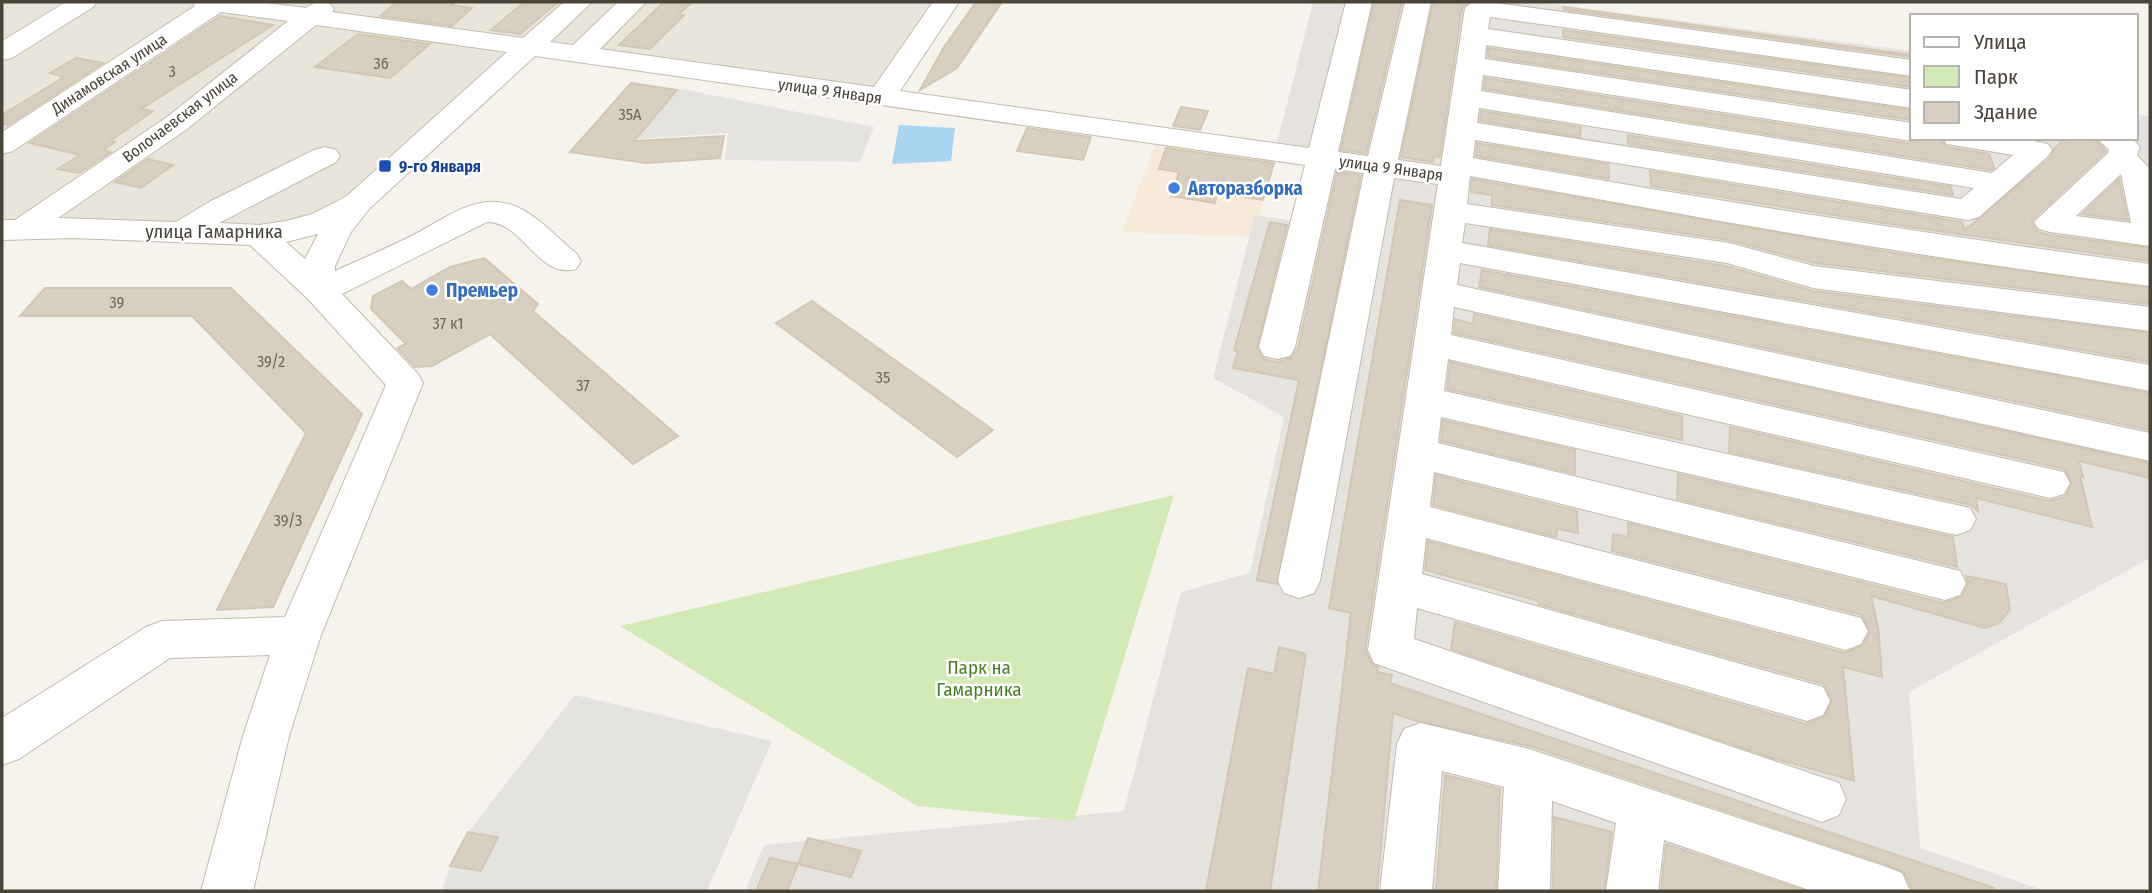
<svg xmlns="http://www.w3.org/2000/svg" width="2152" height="893" viewBox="0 0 2152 893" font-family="'Fira Sans Condensed',sans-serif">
	<rect width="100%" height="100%" fill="#f6f3ec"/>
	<!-- residential -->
	<path fill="#eae5da" d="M 2,2 L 946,2 L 881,98 L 528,48 L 313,226 L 2,230 Z"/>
	<!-- commercial -->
	<path fill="#f7ead8" d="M 1156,142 L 1275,158 L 1253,237 L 1122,232 Z"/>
	<!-- industrial -->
	<path fill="#e6e2dd" d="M 1313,2 L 1537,2 L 1912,51 L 1912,138 L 2136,138 L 2136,114 L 2150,117 L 2150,558 L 1909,692 L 1920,848 L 2046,891 L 745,891 L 764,845 L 1124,811 L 1181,592 L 1250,573 L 1284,417 L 1213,378 L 1255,215 L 1301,222 L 1318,149 L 1277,143 Z"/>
	<!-- green -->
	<path fill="#d2eab5" d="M 1174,495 L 1074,821 L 917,806 L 620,626 Z"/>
	<!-- parking -->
	<g fill="#e5e3e0">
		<path d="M 681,89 L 874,127 L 860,162 L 725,160 L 728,133 L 636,139 L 677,90 Z"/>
		<path d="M 575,695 L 772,741 L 707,891 L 441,891 L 450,867 L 482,872 L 499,836 L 469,831 Z"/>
	</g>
	<!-- water -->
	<path fill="#a9d4f2" d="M 899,125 L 955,128 L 951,161 L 892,164 Z"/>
	<!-- building -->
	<g fill="#d8cfc1" stroke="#d3c7b4" stroke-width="2">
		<path d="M 397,2 L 455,2 L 451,5 L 472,8 L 452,26 L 380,16 Z"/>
		<path d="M 524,2 L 558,2 L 520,34 L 491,30 Z"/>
		<path d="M 664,2 L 692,2 L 679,14 L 684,15 L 650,49 L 619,45 Z"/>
		<path d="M 976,2 L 1002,2 L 957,68 L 920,90 L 944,47 Z"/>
		<path d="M 1374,2 L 1402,2 L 1366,153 L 1341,150 Z"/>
		<path d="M 1433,2 L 1468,2 L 1462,8 L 1440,157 L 1434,156 L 1433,162 L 1401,157 Z"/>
		<path d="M 1564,7 L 1912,55 L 1912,57 L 1564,10 Z"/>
		<path d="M 220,16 L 273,25 L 141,109 L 153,111 L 110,141 L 115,142 L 103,150 L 111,152 L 79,173 L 58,169 L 80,155 L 30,143 Z"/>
		<path d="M 1563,30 L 1912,78 L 1912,87 L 1563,37 Z"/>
		<path d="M 358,34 L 430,44 L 390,78 L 315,67 Z"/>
		<path d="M 1488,48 L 1912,110 L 1912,120 L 1488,57 Z"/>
		<path d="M 76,58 L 103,63 L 8,125 L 2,124 L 2,115 L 64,77 L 50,73 Z"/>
		<path d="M 1485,78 L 1912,144 L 1924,138 L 1940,138 L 1947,147 L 1989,154 L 1994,168 L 1991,170 L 1484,89 Z"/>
		<path d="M 631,83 L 677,90 L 634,141 L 724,136 L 720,158 L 646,163 L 570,152 Z"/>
		<path d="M 1181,107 L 1208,111 L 1200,130 L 1173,126 Z"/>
		<path d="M 1481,111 L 1581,127 L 1580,137 L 1480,121 Z"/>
		<path d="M 1027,128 L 1091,137 L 1083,160 L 1017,151 Z"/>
		<path d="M 1628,135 L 1951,187 L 1953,195 L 1628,144 Z"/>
		<path d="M 2066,138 L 2094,138 L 2106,151 L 2032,220 L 2032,224 L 2038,232 L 2050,235 L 2150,248 L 2150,261 L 1896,225 L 1651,186 L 1650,171 L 1962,222 L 1965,230 L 2050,158 L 2054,149 Z"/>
		<path d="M 1477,143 L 1608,164 L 1609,179 L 1476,156 Z"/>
		<path d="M 1166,148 L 1274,163 L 1263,200 L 1217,193 L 1215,203 L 1171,196 L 1179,172 L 1159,169 Z"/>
		<path d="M 148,159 L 173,165 L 141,188 L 115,182 Z"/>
		<path d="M 1337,172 L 1361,175 L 1277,584 L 1257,580 L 1299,380 L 1233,368 L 1238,351 L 1234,350 L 1270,222 L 1287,225 L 1257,348 L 1263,359 L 1278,362 L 1292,357 L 1298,348 Z"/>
		<path d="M 1472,179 L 1894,253 L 2150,288 L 2150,304 L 1815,263 L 1729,240 L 1492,205 L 1492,195 L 1471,192 Z"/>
		<path d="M 2119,179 L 2128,220 L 2082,214 Z"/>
		<path d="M 1400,200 L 1432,205 L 1365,650 L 1372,664 L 1378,667 L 1377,672 L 1392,675 L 1390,683 L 1994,888 L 1993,891 L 1913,891 L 1904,872 L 1885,864 L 1530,746 L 1417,721 L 1393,713 L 1377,891 L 1318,891 L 1351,613 L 1329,608 Z"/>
		<path d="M 1490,229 L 1726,266 L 1813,291 L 2150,333 L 2150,362 L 1488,245 Z"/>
		<path d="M 484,258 L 538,304 L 533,311 L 678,436 L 633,464 L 490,334 L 432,366 L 415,367 L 397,348 L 406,344 L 371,309 L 373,296 L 402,281 L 411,289 L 450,267 Z"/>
		<path d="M 1482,270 L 2150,393 L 2150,430 L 1479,287 Z"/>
		<path d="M 45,288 L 231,288 L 362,414 L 273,607 L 217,610 L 306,433 L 192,316 L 20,316 Z"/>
		<path d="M 812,301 L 993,430 L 957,457 L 776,323 Z"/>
		<path d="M 1474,314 L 2150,463 L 2150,478 L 2079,461 L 2083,477 L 2080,476 L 2092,527 L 1976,498 L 1978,511 L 1971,505 L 1729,452 L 1730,427 L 2049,501 L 2065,497 L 2072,484 L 2065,469 L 1454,333 L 1455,319 L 1473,324 Z"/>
		<path d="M 1450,362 L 1682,416 L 1682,440 L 1447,389 Z"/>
		<path d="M 1443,420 L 1575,450 L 1575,474 L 1441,441 Z"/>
		<path d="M 1678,474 L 1953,537 L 1957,567 L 1677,499 Z"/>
		<path d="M 1436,475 L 1577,511 L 1578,533 L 1557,529 L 1556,537 L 1433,505 Z"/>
		<path d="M 1628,523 L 1944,603 L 1962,596 L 1968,584 L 1966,576 L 2006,584 L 2010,610 L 1998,624 L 1985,628 L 1871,596 L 1878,627 L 1882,677 L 1843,667 L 1854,781 L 1769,757 L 1451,649 L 1455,622 L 1806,724 L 1825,716 L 1832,700 L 1824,684 L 1538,604 L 1539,601 L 1425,570 L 1428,541 L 1845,653 L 1862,646 L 1870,632 L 1862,615 L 1612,551 L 1613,534 L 1628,537 Z"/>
		<path d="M 1279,647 L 1306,654 L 1270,891 L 1206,891 L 1248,668 L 1274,674 Z"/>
		<path d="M 1445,775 L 1500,789 L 1496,891 L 1436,891 Z"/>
		<path d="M 1554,817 L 1612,832 L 1604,891 L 1553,891 Z"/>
		<path d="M 468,832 L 498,837 L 481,871 L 450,866 Z"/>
		<path d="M 808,838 L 861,851 L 851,877 L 798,864 Z"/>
		<path d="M 1666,844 L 1805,891 L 1661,891 Z"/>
		<path d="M 770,858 L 798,864 L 787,891 L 756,891 Z"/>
	</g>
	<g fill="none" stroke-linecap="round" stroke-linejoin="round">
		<defs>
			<g id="minor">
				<path d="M 66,2 L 97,2 L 93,7 L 12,58 L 2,60 L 2,41 Z"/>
				<path d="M 192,2 L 259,2 L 306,8 C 314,2 320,1 330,4 L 334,9 L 332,12 L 523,38 L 564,2 L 592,2 L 550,42 L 573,45 L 618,2 L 646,2 L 600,49 L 874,87 L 933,2 L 959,2 L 900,91 L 1309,148 L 1346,2 L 1372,2 L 1338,152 L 1368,156 L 1405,2 L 1431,2 L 1398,160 L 1441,166 L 1465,8 L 1472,2 L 1489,2 L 1912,60 L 1912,76 L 1490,17 L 1488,29 L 1912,90 L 1912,108 L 1486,45 L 1485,59 L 1912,123 L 1912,138 L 1922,138 L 1912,141 L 1483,75 L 1481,91 L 1992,173 L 2013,155 L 1947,144 L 1942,138 L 2018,138 L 2048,144 L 2052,150 L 2048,156 L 1979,217 L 1968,220 L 1475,140 L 1473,158 C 1698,198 1923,234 2150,264 L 2150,286 C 1922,259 1696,217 1470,176 L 1467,204 L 1729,243 L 1814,266 L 2150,307 L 2150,331 L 1813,288 L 1727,263 L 1465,223 L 1462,243 L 2150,365 L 2150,391 L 1460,263 L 1457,285 L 2150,433 L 2150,461 L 1454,307 L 1451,335 L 2064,472 L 2070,483 L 2064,494 L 2050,498 L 1448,359 L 1444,391 L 1970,508 L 1976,519 L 1970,530 L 1956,535 L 1441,417 L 1438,443 L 1960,571 L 1966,583 L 1960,595 L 1945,600 L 1434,472 L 1430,507 L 1861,618 L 1868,631 L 1861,644 L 1846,650 L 1426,538 L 1422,574 L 1823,687 L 1830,701 L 1823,715 L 1807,721 L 1417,608 L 1414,639 L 1839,783 L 1846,799 L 1839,815 L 1822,822 L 1374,663 L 1368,650 L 1438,184 L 1394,178 L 1320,581 L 1314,593 L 1299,598 L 1284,593 L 1278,581 L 1364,173 L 1335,169 L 1295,347 L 1290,356 L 1277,359 L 1264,356 L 1259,347 L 1305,165 L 535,56 L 369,209 L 351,232 L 335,266 L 335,271 C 361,259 388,248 413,235 C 443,220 476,192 512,205 C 537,214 556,237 576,253 L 581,261 L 576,269 C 537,279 524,222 487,222 L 342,294 L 418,374 L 423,383 L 321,635 L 289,736 L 253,891 L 201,891 L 243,736 L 270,655 L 170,658 L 19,759 L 2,765 L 2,718 L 146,627 L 162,621 L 285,617 L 386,385 L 308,299 L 250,245 L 73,238 L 2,240 L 2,220 L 15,220 L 167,117 L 288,21 L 221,12 L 13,151 L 2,154 L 2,132 L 195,6 ZM 316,25 L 507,52 L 348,195 L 336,202 L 312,214 L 286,221 L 259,225 L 219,223 L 336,162 L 340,156 L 336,150 L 325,147 L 314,150 L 211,201 L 176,222 L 58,218 L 187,129 ZM 1479,108 L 1974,188 L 1961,199 L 1477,123 ZM 318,234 L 305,259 L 286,242 Z"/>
				<path d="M 2097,138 L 2132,138 L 2140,147 L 2137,155 L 2150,169 L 2150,246 L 2050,232 L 2039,229 L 2034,222 L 2108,153 L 2109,150 ZM 2121,174 L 2131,223 L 2076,216 Z"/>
				<path d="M 1421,723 L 1529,749 L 1884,866 L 1902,873 L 1910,891 L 1812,891 L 1664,840 L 1658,891 L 1606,891 L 1616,823 L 1552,801 L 1550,891 L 1498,891 L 1504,787 L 1442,771 L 1432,891 L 1380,891 L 1397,744 L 1404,729 Z"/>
			</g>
		</defs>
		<!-- minor casing -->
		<use href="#minor" stroke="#c2bbae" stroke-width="2"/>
		<!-- minor -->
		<use href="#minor" fill="#fff" fill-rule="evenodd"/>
	</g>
	<!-- markers -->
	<rect fill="#1a4fb4" stroke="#fff" stroke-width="2.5" x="378" y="159" width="14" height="14" rx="3.5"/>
	<g fill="#3f7fe0" stroke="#fff" stroke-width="2.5">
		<circle cx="1174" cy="188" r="7"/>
		<circle cx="432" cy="290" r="7"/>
	</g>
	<g text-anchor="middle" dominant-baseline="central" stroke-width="5" stroke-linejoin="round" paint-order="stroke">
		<!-- number labels -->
		<g font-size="16" fill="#6e675b">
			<text x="381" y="63">36</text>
			<text x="172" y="71">3</text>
			<text x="630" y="114">35А</text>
			<text x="117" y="302">39</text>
			<text x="448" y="323">37 к1</text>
			<text x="271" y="361">39/2</text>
			<text x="883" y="377">35</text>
			<text x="583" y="385">37</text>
			<text x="288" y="520">39/3</text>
		</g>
		<!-- far-street labels -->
		<g font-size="16" fill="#4b4439" stroke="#fff">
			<text transform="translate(109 74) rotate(-33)">Динамовская улица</text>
			<text transform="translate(830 91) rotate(8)">улица 9 Января</text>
			<text transform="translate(180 117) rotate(-37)">Волочаевская улица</text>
			<text transform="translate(1391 168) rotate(8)">улица 9 Января</text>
		</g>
		<!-- far-transit labels -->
		<g font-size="16" font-weight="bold" fill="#164399" stroke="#fff" text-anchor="start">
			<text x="399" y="166">9-го Января</text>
		</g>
		<!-- shop labels -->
		<g font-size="19" font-weight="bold" fill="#366cbe" stroke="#fff" text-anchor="start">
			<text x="1188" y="188">Авторазборка</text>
			<text x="446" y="290">Премьер</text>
		</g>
		<!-- street labels -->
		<g font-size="19" fill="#4b4439" stroke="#fff">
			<text x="214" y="231">улица Гамарника</text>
		</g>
		<!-- park labels -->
		<g font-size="19" fill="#4a7f2a" stroke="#fff">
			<text x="979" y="667">Парк на<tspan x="979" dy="22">Гамарника</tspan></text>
		</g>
	</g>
	<!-- border -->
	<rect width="2152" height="893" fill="none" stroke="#4b4439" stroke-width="7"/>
	<!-- legend -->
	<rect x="1910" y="14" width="228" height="126" fill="#ffffff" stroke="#b7b4b0" stroke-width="2"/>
	<rect x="1924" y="37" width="35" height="10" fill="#ffffff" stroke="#b7b4b0" stroke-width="2"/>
	<text x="1974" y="49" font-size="21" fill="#4b4439">Улица</text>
	<rect x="1924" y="66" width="35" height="21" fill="#d2eab5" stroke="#b7b4b0" stroke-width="2"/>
	<text x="1974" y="84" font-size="21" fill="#4b4439">Парк</text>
	<rect x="1924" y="102" width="35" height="21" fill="#d8cfc1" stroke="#b7b4b0" stroke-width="2"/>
	<text x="1974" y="119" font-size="21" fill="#4b4439">Здание</text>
</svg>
